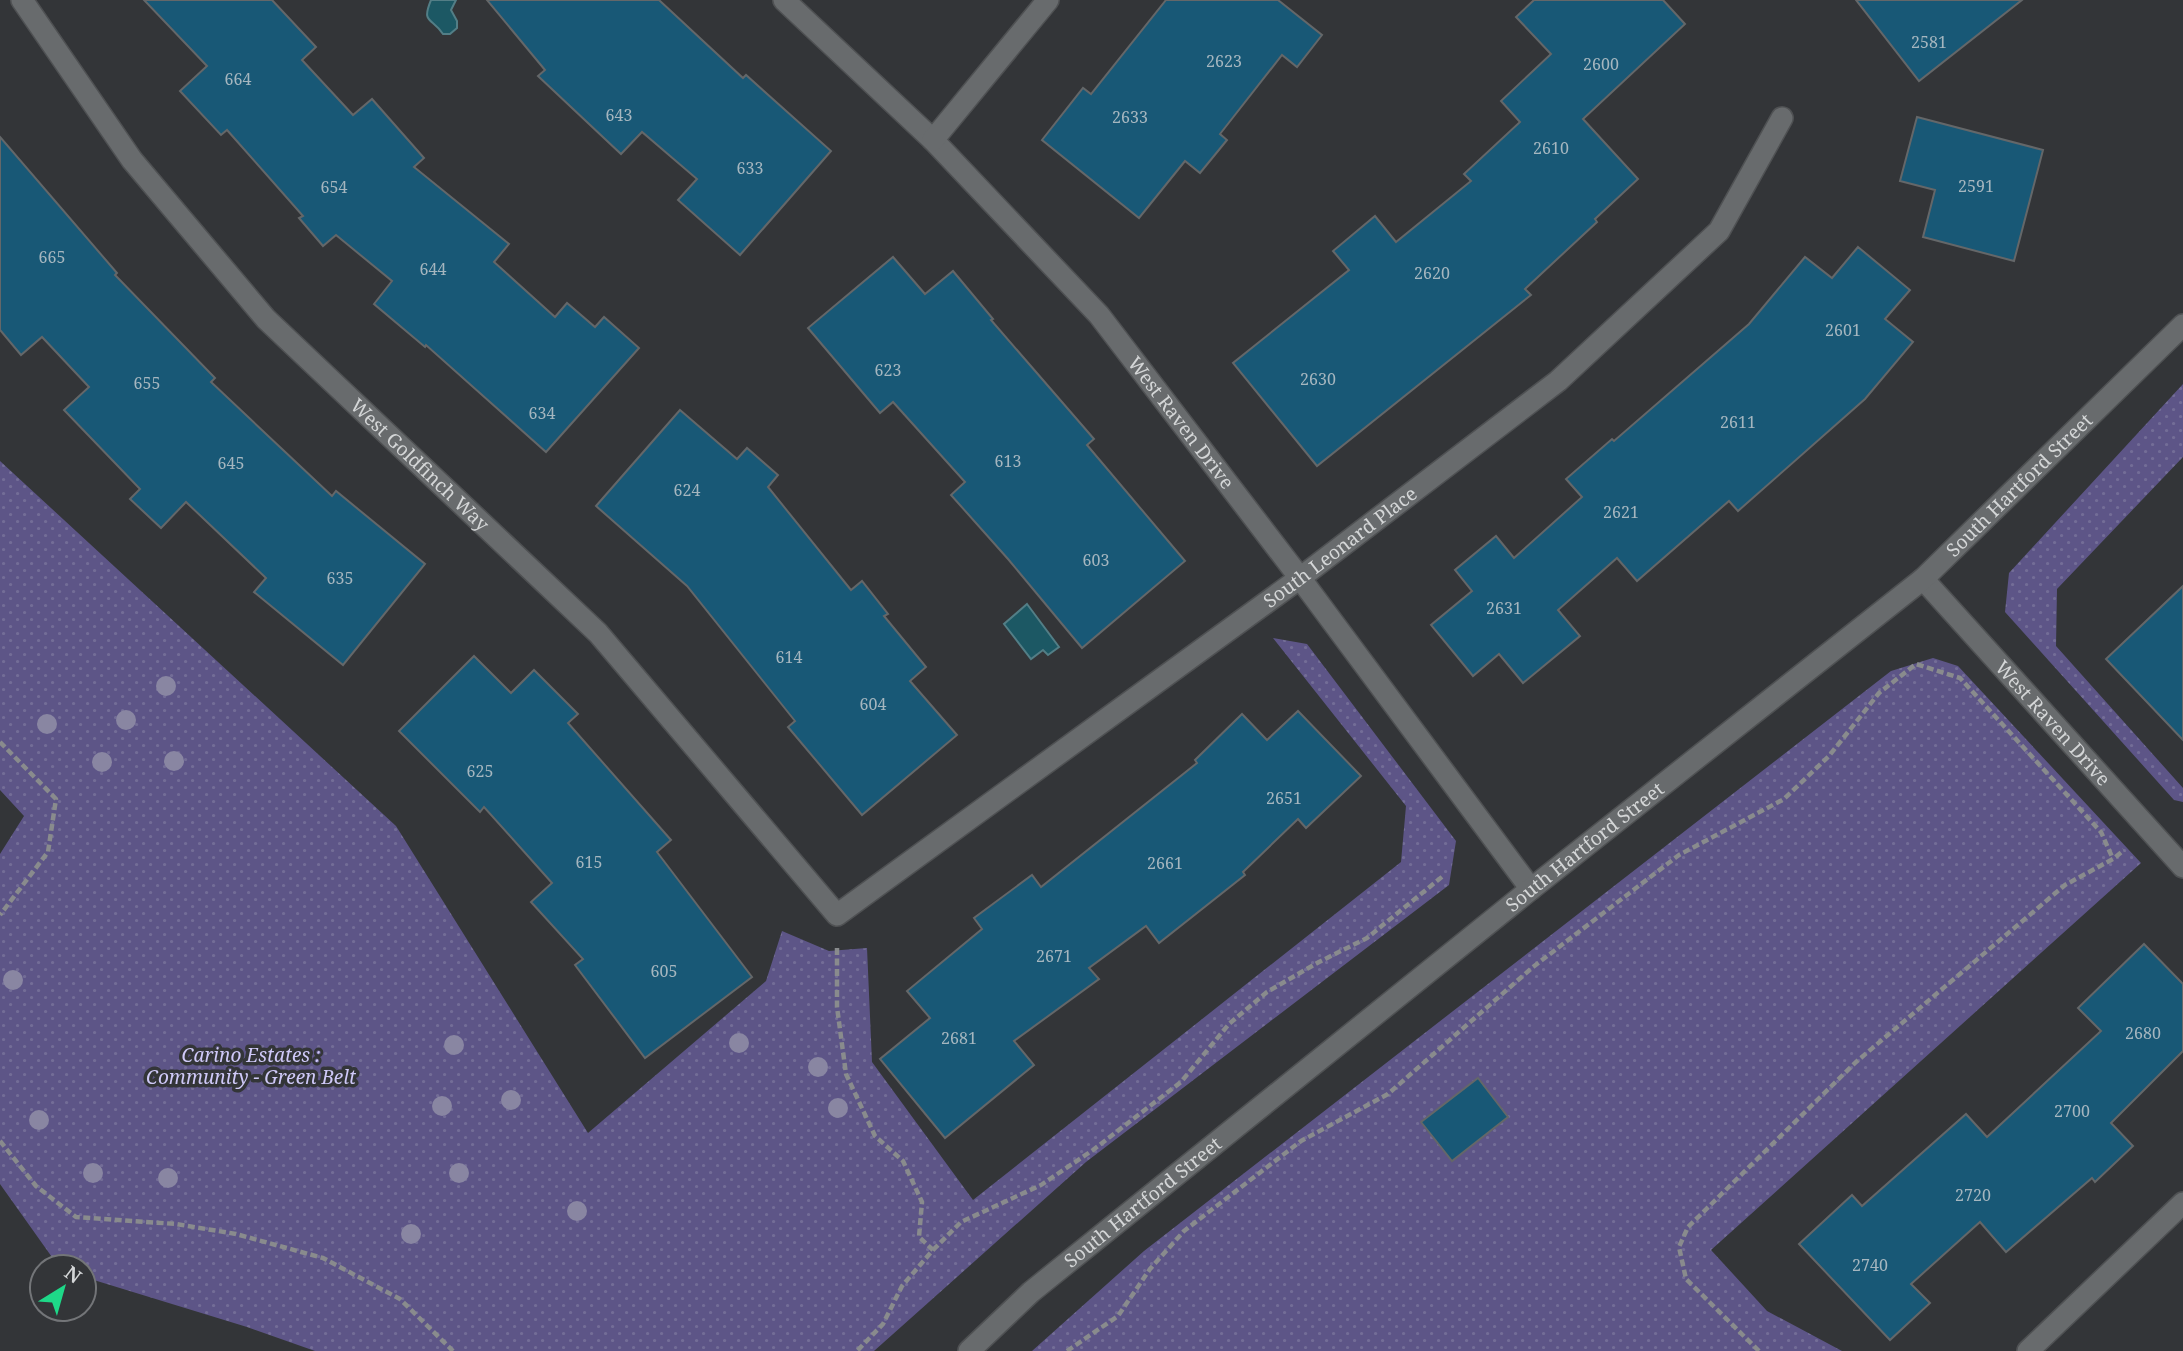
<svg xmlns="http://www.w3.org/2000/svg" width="2183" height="1351" viewBox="0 0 2183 1351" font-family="'Noto Serif',serif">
	<defs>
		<pattern id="grass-dots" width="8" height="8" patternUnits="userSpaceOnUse" patternTransform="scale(1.75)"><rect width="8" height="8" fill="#5d5587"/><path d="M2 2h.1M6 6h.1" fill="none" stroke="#736d97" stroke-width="1.8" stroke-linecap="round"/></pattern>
	</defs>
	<rect width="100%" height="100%" fill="#333538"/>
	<!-- grass -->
	<g fill="url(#grass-dots)">
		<path d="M 2183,384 L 2183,457 L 2057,589 L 2056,646 L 2183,788 L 2183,802 L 2174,800 L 2005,612 L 2009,573 Z"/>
		<path d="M 0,461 L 396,826 L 588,1133 L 766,981 L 782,931 L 829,951 L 867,948 L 872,1062 L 973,1200 L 1401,862 L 1406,806 L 1273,638 L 1307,644 L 1456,841 L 1449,885 L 1086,1162 L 874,1351 L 315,1351 L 247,1327 L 84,1277 L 84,1267 L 59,1267 L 0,1184 L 0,854 L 24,816 L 0,790 Z"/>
		<path d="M 1933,658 L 1958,666 L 2141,863 L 1711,1250 L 1767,1311 L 1842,1351 L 1032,1351 L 1144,1251 L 1891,671 Z"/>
	</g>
	<!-- water -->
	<g fill="#1c5864" stroke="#537e86" stroke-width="2">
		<path d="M 431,0 L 456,0 L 451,10 L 457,21 L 457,28 L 450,34 L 443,34 C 432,17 421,24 431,0 Z"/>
		<path d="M 1027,604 L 1059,647 L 1048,655 L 1043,650 L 1031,659 L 1004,624 Z"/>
	</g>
	<!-- building -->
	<g fill="#185876" stroke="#646769" stroke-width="2">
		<path d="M 144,0 L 272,0 L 316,47 L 302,60 L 353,115 L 372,99 L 424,158 L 414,167 L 509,244 L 494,262 L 555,317 L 567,303 L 595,327 L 604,317 L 639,348 L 546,452 L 426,345 L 425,347 L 374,304 L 392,281 L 336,235 L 323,246 L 299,218 L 303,216 L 227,130 L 221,135 L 180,91 L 207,66 Z"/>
		<path d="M 487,0 L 659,0 L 743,78 L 746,75 L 831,151 L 740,255 L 678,200 L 697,179 L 642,132 L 621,154 L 538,76 L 545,70 Z"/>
		<path d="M 1166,0 L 1278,0 L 1322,35 L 1297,67 L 1282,55 L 1220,134 L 1227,140 L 1200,173 L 1185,161 L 1139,218 L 1042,140 L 1083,88 L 1091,94 Z"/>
		<path d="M 1534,0 L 1663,0 L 1685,24 L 1583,119 L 1638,179 L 1595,219 L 1597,222 L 1525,289 L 1531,295 L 1317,466 L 1233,363 L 1349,270 L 1333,251 L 1375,216 L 1396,242 L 1471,181 L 1464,174 L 1520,122 L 1501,101 L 1551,54 L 1516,17 Z"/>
		<path d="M 1856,0 L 2022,0 L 1919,81 Z"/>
		<path d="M 1917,117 L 2043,150 L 2014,261 L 1923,237 L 1935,190 L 1900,181 Z"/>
		<path d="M 0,137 L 117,273 L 115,275 L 215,378 L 211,382 L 332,496 L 336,491 L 425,564 L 343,665 L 254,592 L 266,578 L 186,502 L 161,528 L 130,499 L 140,489 L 64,410 L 89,387 L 42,337 L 21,355 L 0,330 Z"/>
		<path d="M 1858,247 L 1910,290 L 1885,319 L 1913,342 L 1865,399 L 1738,511 L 1729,501 L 1637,581 L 1617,558 L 1558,610 L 1580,636 L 1523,683 L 1499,654 L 1473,676 L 1431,625 L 1472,591 L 1455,570 L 1496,536 L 1514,558 L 1582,497 L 1566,479 L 1612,439 L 1614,441 L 1749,324 L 1805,257 L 1832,278 Z"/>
		<path d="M 893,257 L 925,294 L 953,271 L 993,319 L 991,320 L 1094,439 L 1087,445 L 1185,561 L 1082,648 L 1008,559 L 951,495 L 965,482 L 893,402 L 880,413 L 808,328 Z"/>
		<path d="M 680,410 L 737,459 L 747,448 L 778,475 L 768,487 L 851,590 L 862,581 L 888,614 L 884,616 L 926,667 L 910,681 L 957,735 L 862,815 L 788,727 L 795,721 L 687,586 L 596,506 Z"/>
		<path d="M 2183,586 L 2183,740 L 2106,659 Z"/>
		<path d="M 474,656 L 511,693 L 534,670 L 578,714 L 568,723 L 671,840 L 657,852 L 752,977 L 645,1058 L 575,965 L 583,959 L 531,902 L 552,883 L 484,807 L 480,812 L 399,731 Z"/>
		<path d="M 1298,711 L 1361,776 L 1306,828 L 1298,819 L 1243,872 L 1245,875 L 1159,943 L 1146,926 L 1089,968 L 1099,979 L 1014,1041 L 1034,1065 L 945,1138 L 880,1059 L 930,1018 L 907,991 L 982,929 L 974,918 L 1032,875 L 1041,887 L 1197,763 L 1195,760 L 1242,714 L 1267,740 Z"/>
		<path d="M 2144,944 L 2183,984 L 2183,1051 L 2111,1123 L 2133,1146 L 2095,1182 L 2092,1178 L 2006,1252 L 1980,1222 L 1911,1284 L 1930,1303 L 1890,1340 L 1799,1244 L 1852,1195 L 1862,1206 L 1966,1114 L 1987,1137 L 2101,1031 L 2078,1008 Z"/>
		<path d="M 1478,1078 L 1508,1117 L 1452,1161 L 1421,1122 Z"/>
	</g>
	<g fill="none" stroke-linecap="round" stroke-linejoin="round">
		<defs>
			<g id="street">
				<path id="s1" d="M 22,0 L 132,160 L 266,319 L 598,633 L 837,915 L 1300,578 L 1558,381 L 1719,231 L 1782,118"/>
				<path id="s2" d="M 784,0 L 933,140 L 1099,315 L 1300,578 L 1531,889"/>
				<path d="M 933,140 L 1048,0"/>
				<path id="s3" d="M 1923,579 L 2183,867"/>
				<path d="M 2028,1351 L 2183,1203"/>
			</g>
			<g id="secondary">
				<path id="s4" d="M 969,1351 L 1031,1292 L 1531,889 L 1923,579 L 2183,325"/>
			</g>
		</defs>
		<!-- street casing -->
		<use href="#street" stroke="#4f5153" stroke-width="24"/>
		<!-- secondary casing -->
		<use href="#secondary" stroke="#4f5153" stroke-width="24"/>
		<!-- path -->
		<g stroke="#898b8d" stroke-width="4.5" stroke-dasharray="7 3.5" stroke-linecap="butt">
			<path d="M 0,742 L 56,799 L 48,852 L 0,915"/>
			<path d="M 837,948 L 837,1007 L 846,1074 L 875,1136 L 903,1161 L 922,1202 L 919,1237 L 933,1250 L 902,1286 L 883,1324 L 857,1351"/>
			<path d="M 0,1141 L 36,1186 L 76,1217 L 176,1224 L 236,1234 L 323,1258 L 400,1299 L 453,1351"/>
			<path d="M 933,1250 L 961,1222 L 1041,1185 L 1093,1150 L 1181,1082 L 1229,1024 L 1267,992 L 1319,962 L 1367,938 L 1443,876"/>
			<path d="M 1067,1351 L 1118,1316 L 1150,1269 L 1184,1231 L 1301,1141 L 1388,1094 L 1533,967 L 1679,855 L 1784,799 L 1829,756 L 1879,693 L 1916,664 L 1960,678 L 2101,832 L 2113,859"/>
			<path d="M 1759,1351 L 1686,1279 L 1679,1247 L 1688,1227 L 1856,1062 L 2065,885 L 2113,859 L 2124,850"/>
		</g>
		<!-- street -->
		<use href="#street" stroke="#686b6d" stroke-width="21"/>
		<!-- secondary -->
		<use href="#secondary" stroke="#686b6d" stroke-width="21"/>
	</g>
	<!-- trees -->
	<g fill="#8986a2">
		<circle cx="166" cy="686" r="10"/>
		<circle cx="126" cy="720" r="10"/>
		<circle cx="47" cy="724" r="10"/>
		<circle cx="174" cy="761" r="10"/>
		<circle cx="102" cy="762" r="10"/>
		<circle cx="13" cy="980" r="10"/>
		<circle cx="739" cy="1043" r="10"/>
		<circle cx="454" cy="1045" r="10"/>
		<circle cx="818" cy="1067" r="10"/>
		<circle cx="511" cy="1100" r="10"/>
		<circle cx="442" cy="1106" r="10"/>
		<circle cx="838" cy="1108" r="10"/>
		<circle cx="39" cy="1120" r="10"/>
		<circle cx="93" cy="1173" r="10"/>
		<circle cx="459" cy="1173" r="10"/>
		<circle cx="168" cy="1178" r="10"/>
		<circle cx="577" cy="1211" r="10"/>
		<circle cx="411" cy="1234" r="10"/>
	</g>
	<g text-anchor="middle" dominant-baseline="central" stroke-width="7" stroke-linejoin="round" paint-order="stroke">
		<!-- number labels -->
		<g font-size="16" fill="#a5b6bf">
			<text x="1929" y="42">2581</text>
			<text x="1224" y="61">2623</text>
			<text x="1601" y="64">2600</text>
			<text x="238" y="79">664</text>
			<text x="619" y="115">643</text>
			<text x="1130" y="117">2633</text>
			<text x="1551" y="148">2610</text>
			<text x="750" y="168">633</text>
			<text x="1976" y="186">2591</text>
			<text x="334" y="187">654</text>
			<text x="52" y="257">665</text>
			<text x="433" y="269">644</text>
			<text x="1432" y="273">2620</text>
			<text x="1843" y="330">2601</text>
			<text x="888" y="370">623</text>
			<text x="1318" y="379">2630</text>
			<text x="147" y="383">655</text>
			<text x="542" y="413">634</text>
			<text x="1738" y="422">2611</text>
			<text x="1008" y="461">613</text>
			<text x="231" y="463">645</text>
			<text x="687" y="490">624</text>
			<text x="1621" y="512">2621</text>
			<text x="1096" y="560">603</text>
			<text x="340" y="578">635</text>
			<text x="1504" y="608">2631</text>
			<text x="789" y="657">614</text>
			<text x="873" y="704">604</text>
			<text x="480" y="771">625</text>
			<text x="1284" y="798">2651</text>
			<text x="589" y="862">615</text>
			<text x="1165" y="863">2661</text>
			<text x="1054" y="956">2671</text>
			<text x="664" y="971">605</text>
			<text x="2143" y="1033">2680</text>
			<text x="959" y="1038">2681</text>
			<text x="2072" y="1111">2700</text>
			<text x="1973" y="1195">2720</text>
			<text x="1870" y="1265">2740</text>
		</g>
		<!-- street labels -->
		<g font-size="19" fill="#d4d6d7" stroke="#333538">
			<text stroke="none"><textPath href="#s2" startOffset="581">West Raven Drive</textPath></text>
			<text stroke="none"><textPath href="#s1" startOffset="614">West Goldfinch Way</textPath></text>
			<text stroke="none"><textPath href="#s4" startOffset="1362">South Hartford Street</textPath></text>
			<text stroke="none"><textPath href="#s1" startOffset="1852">South Leonard Place</textPath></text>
			<text stroke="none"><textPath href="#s3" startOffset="194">West Raven Drive</textPath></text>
			<text stroke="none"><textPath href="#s4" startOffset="796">South Hartford Street</textPath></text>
			<text stroke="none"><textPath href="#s4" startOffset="229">South Hartford Street</textPath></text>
		</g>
		<!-- park labels -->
		<g font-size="19" font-style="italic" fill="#cfc9f8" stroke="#333538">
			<text x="251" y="1055">Carino Estates :<tspan x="251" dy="22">Community - Green Belt</tspan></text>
		</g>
	</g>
	<!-- north arrow -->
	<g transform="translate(63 1288) rotate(37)"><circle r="33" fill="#333538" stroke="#737578" stroke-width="2"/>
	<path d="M0-5L12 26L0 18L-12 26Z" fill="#1ed888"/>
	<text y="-10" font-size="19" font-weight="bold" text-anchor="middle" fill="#d4d6d7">N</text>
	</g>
</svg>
